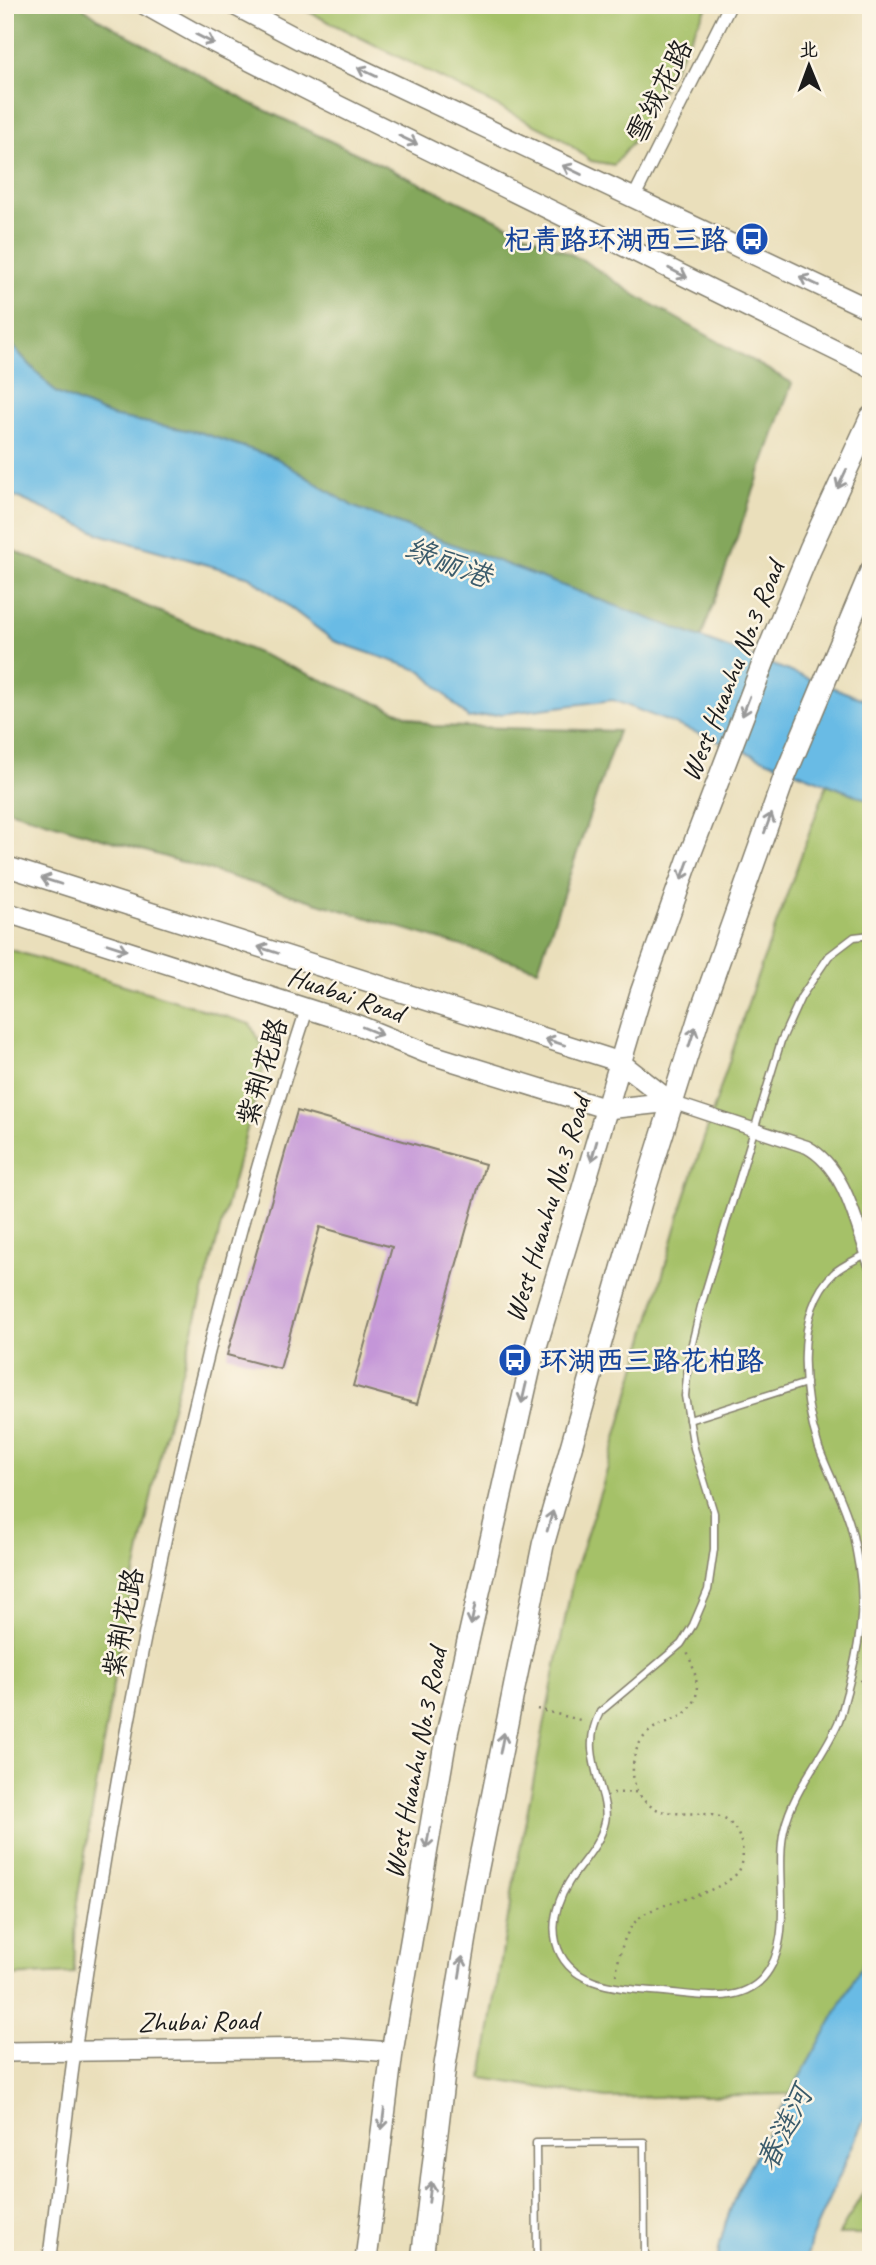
<svg xmlns="http://www.w3.org/2000/svg" width="876" height="2265" viewBox="0 0 876 2265" font-family="Caveat,'LXGW WenKai TC',sans-serif">
	<rect width="100%" height="100%" fill="#fcf5e5"/>
	<filter id="ink" filterUnits="userSpaceOnUse"><feTurbulence type="fractalNoise" baseFrequency=".0143" numOctaves="2"/><feDisplacementMap in="SourceGraphic" scale="14" xChannelSelector="R" yChannelSelector="G"/><feConvolveMatrix kernelMatrix="1 2 1 2 8 2 1 2 1" color-interpolation-filters="sRGB"/></filter>
	<filter id="wash" filterUnits="userSpaceOnUse"><feTurbulence type="fractalNoise" baseFrequency=".00686" numOctaves="4" result="noise"/><feDisplacementMap in="SourceGraphic" scale="28" xChannelSelector="R" yChannelSelector="G"/><feGaussianBlur stdDeviation="1.57" result="paint"/><feColorMatrix in="noise" values="0 0 0 0 0 0 0 0 0 0 0 0 0 0 0 0 0 1.4 0 .05"/><feComposite in="paint" operator="in"/></filter>
	<g filter="url(#wash)">
		<rect width="100%" height="100%" fill="#eadfbb"/>
		<!-- green -->
		<g fill="#a5c168" stroke="#606e42" stroke-width="2">
			<path d="M 295,5 L 708,5 L 635,139 L 614,165 L 591,161 L 561,138 Z"/>
			<path d="M 827,784 L 871,801 L 871,1947 L 848,1993 L 790,2094 L 606,2098 L 482,2078 L 514,1880 L 574,1573 L 603,1484 L 684,1200 L 752,991 Z"/>
			<path d="M 5,948 L 250,1024 L 267,1055 L 164,1437 L 118,1654 L 76,1908 L 74,1973 L 5,1976 Z"/>
			<path d="M 871,2179 L 871,2234 L 839,2234 Z"/>
		</g>
		<!-- forest -->
		<g fill="#84a75c" stroke="#50623c" stroke-width="2">
			<path d="M 5,5 L 80,5 L 99,19 L 254,105 L 583,260 L 637,296 L 792,383 L 701,638 L 354,507 L 276,458 L 202,433 L 111,416 L 56,393 L 5,338 Z"/>
			<path d="M 5,547 L 432,726 L 618,731 L 538,969 L 5,809 Z"/>
		</g>
		<!-- water -->
		<g fill="#69bbe5" stroke="#426c80" stroke-width="2">
			<path d="M 5,338 L 56,393 L 111,416 L 202,433 L 276,458 L 354,507 L 871,702 L 871,801 L 613,700 L 468,718 L 422,671 L 334,641 L 250,577 L 103,535 L 5,492 Z"/>
			<path d="M 871,1947 L 871,2112 L 865,2117 L 812,2237 L 806,2260 L 717,2260 C 727,2197 757,2152 788,2098 C 816,2048 845,1999 871,1947 Z"/>
		</g>
		<g id="blocks">
			<!-- building -->
			<path fill="#c496d8" d="M 297,1111 L 485,1164 L 417,1404 L 353,1386 L 392,1247 L 320,1227 L 280,1369 L 227,1355 Z"/>
		</g>
	</g>
	<g filter="url(#ink)">
		<use href="#blocks" fill-opacity="0" stroke="#837e6c" stroke-width="2"/>
		<g fill="none" stroke-linecap="round" stroke-linejoin="round">
			<defs>
				<g id="lane">
					<path d="M 866,1254 C 856,1260 842,1265 834,1273 C 792,1313 803,1398 819,1448 C 828,1472 840,1494 848,1518 C 854,1534 856,1552 859,1568 C 866,1611 858,1651 847,1692 C 844,1702 842,1714 838,1723 C 822,1759 793,1790 784,1830 C 774,1875 796,1940 763,1978 C 741,2003 702,1996 673,1993 C 631,1988 568,1992 556,1942 C 551,1920 558,1900 569,1882 C 581,1863 600,1845 605,1822 C 607,1814 605,1806 603,1797 C 595,1767 584,1742 600,1712 L 681,1644 L 693,1625 L 708,1590 L 714,1549 L 714,1513 L 694,1448 L 685,1396 L 689,1356 L 701,1306 L 781,1041 L 801,997 L 829,956 L 854,937 L 871,935"/>
					<path d="M 689,1420 L 806,1383"/>
					<path d="M 537,2260 L 536,2143 L 644,2142 L 645,2260"/>
				</g>
				<g id="street">
					<path d="M 633,199 L 730,5"/>
					<path d="M 671,1102 L 807,1147 C 847,1169 856,1226 871,1265"/>
					<path d="M 49,2260 C 58,2190 65,2119 75,2049 C 125,1698 196,1347 307,1009"/>
				</g>
				<g id="secondary">
					<path d="M 145,5 L 195,33 L 323,98 L 871,368"/>
					<path d="M 234,5 L 304,42 L 871,310"/>
					<path d="M 5,866 L 620,1062 L 671,1102"/>
					<path d="M 5,912 L 358,1025 L 426,1053 L 607,1109 L 671,1102"/>
					<path d="M 5,2052 L 337,2048 L 392,2052"/>
				</g>
				<g id="primary">
					<path d="M 366,2260 L 392,2052 L 446,1738 L 531,1363 L 641,993 L 691,852 L 767,653 L 810,549 L 871,417"/>
					<path d="M 422,2260 L 445,2065 L 475,1882 L 543,1545 L 641,1202 L 700,1014 L 783,781 L 871,571"/>
				</g>
			</defs>
			<!-- lane casing -->
			<use href="#lane" stroke="#837e6c" stroke-width="9"/>
			<!-- street casing -->
			<use href="#street" stroke="#837e6c" stroke-width="15"/>
			<!-- secondary casing -->
			<use href="#secondary" stroke="#837e6c" stroke-width="22"/>
			<!-- primary casing -->
			<use href="#primary" stroke="#837e6c" stroke-width="24"/>
			<!-- path -->
			<g stroke="#837e6c" stroke-width="2.5" stroke-dasharray="2 5" stroke-linecap="butt">
				<path d="M 860,1681 L 871,1681"/>
				<path d="M 537,1709 L 584,1721"/>
				<path d="M 613,1793 L 638,1792"/>
				<path d="M 616,1975 C 627,1896 659,1914 717,1887 C 724,1883 734,1878 738,1872 C 744,1864 743,1855 742,1846 C 729,1787 665,1836 639,1794 C 628,1775 632,1745 650,1731 C 658,1724 670,1722 679,1717 C 706,1702 697,1675 687,1652"/>
			</g>
			<!-- lane -->
			<use href="#lane" stroke="#fff" stroke-width="6"/>
			<!-- street -->
			<use href="#street" stroke="#fff" stroke-width="12"/>
			<!-- secondary -->
			<use href="#secondary" stroke="#fff" stroke-width="19"/>
			<!-- primary -->
			<use href="#primary" stroke="#fff" stroke-width="21"/>
		</g>
		<!-- one-way arrows -->
		<defs><path id="oneway-shaft" d="M-6 0H5M1.5-3L5.5 0L1.5 3" fill="none" stroke-width="1.6" stroke-linecap="round" stroke-linejoin="round" transform="scale(1.75)"/></defs>
		<g stroke="#999">
			<use href="#oneway-shaft" transform="translate(205 39) rotate(27)"/>
			<use href="#oneway-shaft" transform="translate(367 72) rotate(-154)"/>
			<use href="#oneway-shaft" transform="translate(408 140) rotate(26)"/>
			<use href="#oneway-shaft" transform="translate(572 170) rotate(-154)"/>
			<use href="#oneway-shaft" transform="translate(678 273) rotate(27)"/>
			<use href="#oneway-shaft" transform="translate(809 281) rotate(-154)"/>
			<use href="#oneway-shaft" transform="translate(842 479) rotate(115)"/>
			<use href="#oneway-shaft" transform="translate(746 706) rotate(111)"/>
			<use href="#oneway-shaft" transform="translate(768 823) rotate(-70)"/>
			<use href="#oneway-shaft" transform="translate(685 870) rotate(110)"/>
			<use href="#oneway-shaft" transform="translate(51 881) rotate(-162)"/>
			<use href="#oneway-shaft" transform="translate(117 947) rotate(18)"/>
			<use href="#oneway-shaft" transform="translate(268 950) rotate(-162)"/>
			<use href="#oneway-shaft" transform="translate(372 1031) rotate(22)"/>
			<use href="#oneway-shaft" transform="translate(692 1037) rotate(-72)"/>
			<use href="#oneway-shaft" transform="translate(555 1042) rotate(-162)"/>
			<use href="#oneway-shaft" transform="translate(594 1151) rotate(106)"/>
			<use href="#oneway-shaft" transform="translate(524 1393) rotate(103)"/>
			<use href="#oneway-shaft" transform="translate(550 1521) rotate(-74)"/>
			<use href="#oneway-shaft" transform="translate(473 1615) rotate(102)"/>
			<use href="#oneway-shaft" transform="translate(502 1743) rotate(-79)"/>
			<use href="#oneway-shaft" transform="translate(428 1838) rotate(100)"/>
			<use href="#oneway-shaft" transform="translate(461 1967) rotate(-81)"/>
			<use href="#oneway-shaft" transform="translate(383 2119) rotate(97)"/>
			<use href="#oneway-shaft" transform="translate(430 2192) rotate(-83)"/>
		</g>
	</g>
	<!-- icons -->
	<defs>
		<symbol id="bus-disc" viewBox="-11 -11 22 22"><circle r="9.5" fill="#1a4fb4" stroke="#fcf5e5"/><path d="M-5-6H5V4H4V6H2V4H-2V6H-4V4H-5ZM-3.5-4V0h7V-4ZM-3.5 1.2v1.5H-2V1.2ZM2 1.2v1.5H3.5V1.2Z" fill="#fff"/></symbol>
	</defs>
	<g fill-rule="evenodd">
		<use href="#bus-disc" x="733" y="220" width="38" height="38"/>
		<use href="#bus-disc" x="496" y="1341" width="38" height="38"/>
	</g>
	<g text-anchor="middle" dominant-baseline="central" stroke-width="5" stroke-linejoin="round" paint-order="stroke">
		<!-- street labels -->
		<g font-size="28" fill="#1c1c1c" stroke="#fcf5e5">
			<text transform="translate(659 91) rotate(-63)">雪绒花路</text>
			<text transform="translate(732 671) rotate(-68)">West Huanhu No.3 Road</text>
			<text transform="translate(346 994) rotate(19)">Huabai Road</text>
			<text transform="translate(262 1072) rotate(-73)">紫荆花路</text>
			<text transform="translate(547 1209) rotate(-73)">West Huanhu No.3 Road</text>
			<text transform="translate(123 1623) rotate(-79)">紫荆花路</text>
			<text transform="translate(415 1763) rotate(-79)">West Huanhu No.3 Road</text>
			<text transform="translate(198 2021) rotate(-1)">Zhubai Road</text>
		</g>
		<!-- transit labels -->
		<g font-size="28" font-weight="bold" fill="#164399" stroke="#fcf5e5" text-anchor="end">
			<text x="728" y="239">杞青路环湖西三路</text>
			<text x="540" y="1360" text-anchor="start">环湖西三路花柏路</text>
		</g>
		<!-- water labels -->
		<g font-size="30" font-style="italic" fill="#3b5c6c" stroke="#fcf5e5">
			<text transform="translate(448 562) rotate(21)">绿丽港</text>
			<text transform="translate(784 2128) rotate(-64)">春涟河</text>
		</g>
	</g>
	<!-- margin -->
	<rect width="876" height="2265" fill="none" stroke="#fcf5e5" stroke-width="28"/>
	<!-- north arrow -->
	<g transform="translate(809 66) rotate(359)" stroke="#fcf5e5" stroke-width="5" paint-order="stroke">
	<path d="M0-5L12 26L0 18L-12 26Z" fill="#1c1c1c"/>
	<text y="-10" font-size="19" font-weight="bold" text-anchor="middle" fill="#1c1c1c">北</text>
	</g>
</svg>
